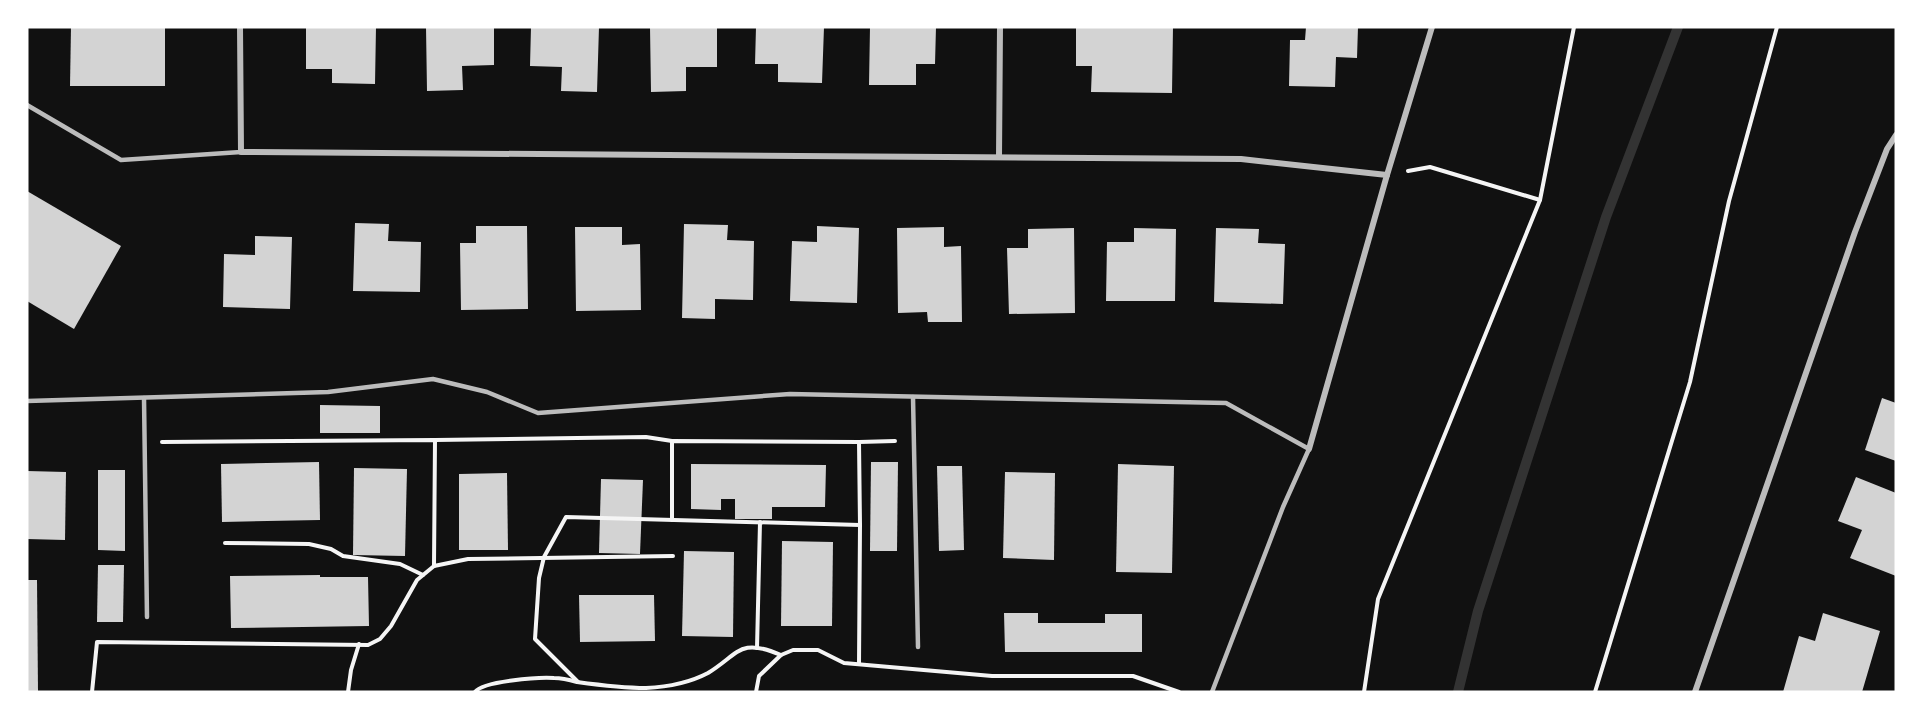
<svg xmlns="http://www.w3.org/2000/svg" width="1923" height="719" viewBox="0 0 1923 719" font-family="Spectral,serif">
	<rect width="100%" height="100%" fill="#111"/>
	<g fill="none" stroke-linecap="round" stroke-linejoin="round">
		<!-- stream -->
		<path stroke="#333" stroke-width="10" d="M 1458,692 L 1478,611 L 1606,217 L 1678,27"/>
	</g>
	<!-- building -->
	<g fill="#d3d3d3">
		<path d="M 71,27 L 165,27 L 165,86 L 70,86 Z"/>
		<path d="M 306,27 L 376,27 L 375,84 L 332,83 L 332,69 L 306,69 Z"/>
		<path d="M 426,27 L 494,27 L 494,65 L 462,66 L 463,90 L 427,91 Z"/>
		<path d="M 531,27 L 599,27 L 597,92 L 561,91 L 562,67 L 530,66 Z"/>
		<path d="M 650,27 L 717,27 L 717,67 L 686,67 L 686,91 L 651,92 Z"/>
		<path d="M 756,27 L 824,27 L 822,83 L 778,82 L 778,64 L 755,64 Z"/>
		<path d="M 870,27 L 936,27 L 935,64 L 916,64 L 916,85 L 869,85 Z"/>
		<path d="M 1076,27 L 1173,27 L 1172,93 L 1091,92 L 1092,66 L 1076,66 Z"/>
		<path d="M 1306,27 L 1358,27 L 1357,58 L 1336,57 L 1335,87 L 1289,86 L 1290,40 L 1305,40 Z"/>
		<path d="M 27,191 L 121,246 L 74,329 L 27,301 Z"/>
		<path d="M 355,223 L 389,224 L 388,241 L 421,242 L 420,292 L 353,291 Z"/>
		<path d="M 684,224 L 728,225 L 727,240 L 754,241 L 753,300 L 715,299 L 715,319 L 682,318 Z"/>
		<path d="M 476,226 L 527,226 L 528,309 L 461,310 L 460,243 L 476,243 Z"/>
		<path d="M 817,226 L 859,228 L 857,303 L 790,301 L 792,241 L 817,242 Z"/>
		<path d="M 575,227 L 622,227 L 622,245 L 640,244 L 641,310 L 576,311 Z"/>
		<path d="M 944,227 L 944,247 L 961,246 L 962,322 L 928,322 L 927,312 L 898,313 L 897,228 Z"/>
		<path d="M 1074,228 L 1075,313 L 1009,314 L 1007,248 L 1028,248 L 1028,229 Z"/>
		<path d="M 1134,228 L 1176,229 L 1175,301 L 1106,301 L 1107,242 L 1134,242 Z"/>
		<path d="M 1216,228 L 1259,229 L 1258,243 L 1285,244 L 1283,304 L 1214,302 Z"/>
		<path d="M 255,236 L 292,237 L 290,309 L 223,307 L 224,254 L 255,255 Z"/>
		<path d="M 1882,398 L 1896,403 L 1896,461 L 1865,450 Z"/>
		<path d="M 320,405 L 380,406 L 380,433 L 320,433 Z"/>
		<path d="M 319,462 L 320,520 L 222,522 L 221,464 Z"/>
		<path d="M 871,462 L 898,462 L 897,551 L 870,551 Z"/>
		<path d="M 691,464 L 826,465 L 825,507 L 772,507 L 772,519 L 735,519 L 735,499 L 721,499 L 721,510 L 691,509 Z"/>
		<path d="M 1118,464 L 1174,466 L 1172,573 L 1116,572 Z"/>
		<path d="M 937,466 L 962,466 L 964,550 L 939,551 Z"/>
		<path d="M 354,468 L 407,469 L 405,556 L 353,555 Z"/>
		<path d="M 98,470 L 125,470 L 125,551 L 98,550 Z"/>
		<path d="M 27,471 L 66,472 L 65,540 L 27,539 Z"/>
		<path d="M 1005,472 L 1055,473 L 1054,560 L 1003,558 Z"/>
		<path d="M 507,473 L 508,550 L 459,550 L 459,474 Z"/>
		<path d="M 1856,477 L 1896,493 L 1896,576 L 1850,558 L 1862,530 L 1838,521 Z"/>
		<path d="M 601,479 L 643,480 L 640,554 L 599,553 Z"/>
		<path d="M 782,541 L 833,542 L 832,626 L 781,626 Z"/>
		<path d="M 684,551 L 734,552 L 733,637 L 682,636 Z"/>
		<path d="M 98,565 L 124,565 L 123,622 L 97,622 Z"/>
		<path d="M 320,575 L 320,577 L 368,577 L 369,626 L 231,628 L 230,576 Z"/>
		<path d="M 27,580 L 37,580 L 38,692 L 27,692 Z"/>
		<path d="M 579,595 L 654,595 L 655,641 L 580,642 Z"/>
		<path d="M 1004,613 L 1038,613 L 1038,623 L 1105,623 L 1105,614 L 1142,614 L 1142,652 L 1005,652 Z"/>
		<path d="M 1823,613 L 1880,631 L 1862,692 L 1783,692 L 1799,636 L 1815,641 Z"/>
	</g>
	<g fill="none" stroke-linecap="round" stroke-linejoin="round">
		<!-- path -->
		<g stroke="#f5f5f5" stroke-width="4">
			<path d="M 1408,171 L 1430,167 L 1540,200"/>
			<path d="M 435,440 L 646,437 L 672,441"/>
			<path d="M 162,442 L 435,440 L 434,566"/>
			<path d="M 672,520 L 672,441 L 859,442"/>
			<path d="M 860,525 L 859,442 L 895,441"/>
			<path d="M 225,543 L 309,544 L 331,549 L 343,556 L 400,564 L 423,575"/>
			<path d="M 757,648 L 760,522"/>
			<path d="M 578,682 L 535,639 L 539,578 L 544,557 L 566,517 L 860,525 L 859,664"/>
			<path d="M 92,692 L 97,642 L 368,645 L 380,639 L 391,626 L 417,580 L 434,566 L 468,559 L 673,556"/>
			<path d="M 348,692 L 351,670 L 359,644"/>
			<path d="M 475,692 C 483,681 539,677 554,678 C 562,678 570,680 577,682 C 599,685 624,688 646,688 C 667,687 689,683 708,673 C 739,654 739,637 781,655"/>
			<path d="M 756,692 L 759,676 L 781,655 L 793,650 L 818,650 L 844,663 L 992,676 L 1133,676 L 1179,692"/>
			<path d="M 1364,692 L 1378,599 L 1540,200 L 1574,27"/>
			<path d="M 1595,692 L 1690,382 L 1729,201 L 1777,27"/>
		</g>
		<!-- service -->
		<g stroke="#bcbcbc" stroke-width="4.5">
			<path d="M 27,105 L 121,160 L 241,152"/>
			<path d="M 913,397 L 918,647"/>
			<path d="M 144,398 L 147,617"/>
			<path d="M 27,401 L 328,392 L 433,379 L 487,392 L 538,413 L 790,394 L 1226,403 L 1309,449 L 1283,507 L 1212,692"/>
		</g>
		<!-- minor -->
		<g stroke="#bcbcbc" stroke-width="6">
			<path d="M 240,27 L 241,152 L 1241,159 L 1387,175"/>
			<path d="M 999,157 L 1000,27"/>
			<path d="M 1309,449 L 1387,175 L 1432,27"/>
			<path d="M 1695,692 L 1855,232 L 1887,149 L 1896,135"/>
		</g>
	</g>
	<!-- border -->
	<rect width="1923" height="719" fill="none" stroke="#ffffff" stroke-width="57"/>
</svg>
